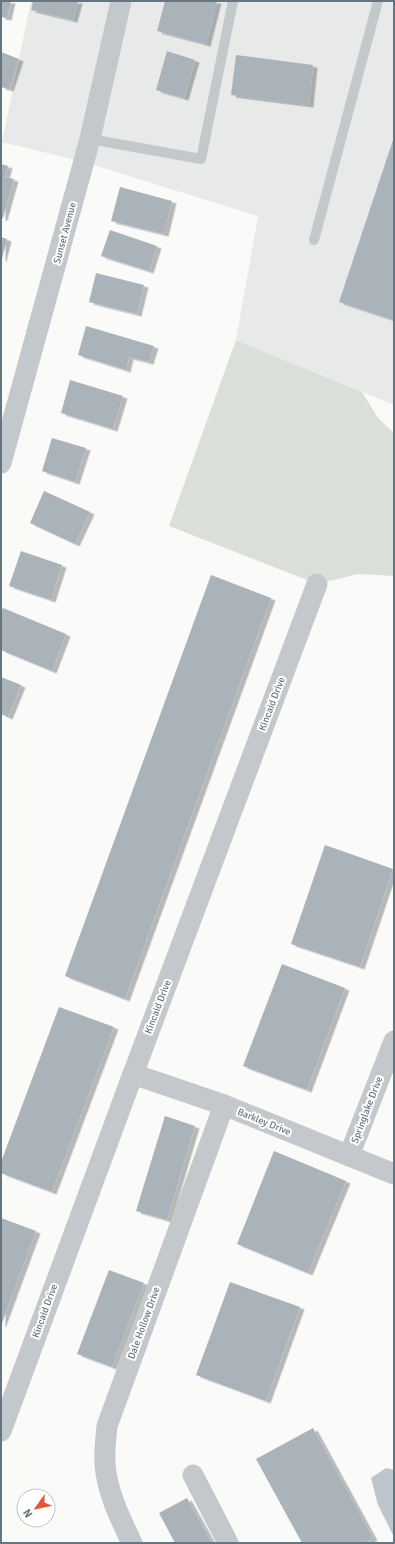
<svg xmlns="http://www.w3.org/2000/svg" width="395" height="1544" viewBox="0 0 395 1544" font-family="Signika,sans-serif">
	<defs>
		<filter id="shadow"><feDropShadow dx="4.5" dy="2.5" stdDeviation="0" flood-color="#0004"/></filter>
	</defs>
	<rect width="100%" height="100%" fill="#fafaf8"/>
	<!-- built -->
	<path fill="#e8e9e9" d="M 31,1 L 394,1 L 394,405 L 236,340 L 258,216 L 84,162 L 2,142 Z"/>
	<!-- green -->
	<path fill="#dadfd7" d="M 236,340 L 362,392 L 378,418 L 394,433 L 394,576 L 358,574 L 317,584 L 169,526 Z"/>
	<!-- water -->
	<path fill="#bbc7cb" d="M 386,1468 L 394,1470 L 394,1537 L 378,1505 L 371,1478 Z"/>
	<!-- building -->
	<g fill="#aab3b9" filter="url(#shadow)">
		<path d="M 1,1 L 11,1 L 7,18 L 1,17 Z"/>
		<path d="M 33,1 L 78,1 L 73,20 L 31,10 Z"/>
		<path d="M 165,1 L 217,1 L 206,44 L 157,31 Z"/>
		<path d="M 167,51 L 195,60 L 184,98 L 156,90 Z"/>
		<path d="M 1,52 L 19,59 L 9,89 L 1,87 Z"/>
		<path d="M 236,55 L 313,65 L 309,105 L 231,95 Z"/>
		<path d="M 394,137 L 394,320 L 339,302 Z"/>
		<path d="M 1,164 L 8,166 L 5,177 L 14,179 L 3,218 L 1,218 Z"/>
		<path d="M 120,187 L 172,201 L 164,234 L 111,221 Z"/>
		<path d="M 110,230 L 157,246 L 149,271 L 101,256 Z"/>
		<path d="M 1,237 L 7,239 L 2,259 L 1,259 Z"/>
		<path d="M 96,273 L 144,285 L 137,314 L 89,302 Z"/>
		<path d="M 86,326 L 154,346 L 149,362 L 129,357 L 126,370 L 78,355 Z"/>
		<path d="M 70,380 L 123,396 L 113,429 L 61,413 Z"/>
		<path d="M 52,438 L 86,448 L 75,482 L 42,471 Z"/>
		<path d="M 44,491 L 90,512 L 75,544 L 30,523 Z"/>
		<path d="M 21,551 L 62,565 L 51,600 L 9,586 Z"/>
		<path d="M 211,575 L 271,598 L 125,999 L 65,976 Z"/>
		<path d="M 3,608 L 66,634 L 52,671 L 1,650 L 1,613 Z"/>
		<path d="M 1,677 L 21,685 L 8,717 L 1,714 Z"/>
		<path d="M 325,845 L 393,869 L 360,967 L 291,944 Z"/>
		<path d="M 282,964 L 345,988 L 307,1090 L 243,1066 Z"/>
		<path d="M 59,1007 L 114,1027 L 52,1192 L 1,1173 L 1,1162 Z"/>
		<path d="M 165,1116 L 195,1126 L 167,1220 L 136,1211 Z"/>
		<path d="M 274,1151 L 346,1181 L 308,1273 L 237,1244 Z"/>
		<path d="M 1,1218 L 36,1231 L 1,1326 Z"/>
		<path d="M 109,1270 L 144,1283 L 112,1367 L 77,1354 Z"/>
		<path d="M 230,1282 L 300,1307 L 266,1401 L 196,1375 Z"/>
		<path d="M 313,1428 L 373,1538 L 365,1543 L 302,1543 L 256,1459 Z"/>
		<path d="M 187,1498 L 212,1543 L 175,1543 L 159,1513 Z"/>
	</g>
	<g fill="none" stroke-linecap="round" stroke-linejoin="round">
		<!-- lane -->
		<g stroke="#c3c8cc" stroke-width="10">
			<path d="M 90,139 L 201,159 L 233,1"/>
			<path d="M 314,240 L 378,1"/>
		</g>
		<!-- street -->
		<g stroke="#c3c8cc" stroke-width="21">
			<path d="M 1,463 L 90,139 L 121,1"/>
			<path d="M 133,1074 L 224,1105 L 394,1174"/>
			<path d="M 349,1156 L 394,1041"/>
			<path d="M 1,1431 L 133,1074 L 317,584"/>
			<path d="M 193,1475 L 228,1543"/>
			<path d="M 132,1543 C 120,1518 107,1492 105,1464 C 104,1451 106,1438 107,1426 L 224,1105"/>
		</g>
	</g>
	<g text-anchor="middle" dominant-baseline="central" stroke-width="4" stroke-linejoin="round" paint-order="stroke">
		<!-- street labels -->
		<g font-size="10" fill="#657683" stroke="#fff">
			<text transform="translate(65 233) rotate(-75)">Sunset Avenue</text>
			<text transform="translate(272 704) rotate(-69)">Kincaid Drive</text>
			<text transform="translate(158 1007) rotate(-69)">Kincaid Drive</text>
			<text transform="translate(367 1110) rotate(-69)">Springlake Drive</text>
			<text transform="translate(264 1122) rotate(22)">Barkley Drive</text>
			<text transform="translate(45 1311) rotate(-70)">Kincaid Drive</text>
			<text transform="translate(144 1323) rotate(-70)">Dale Hollow Drive</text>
		</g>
	</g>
	<!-- border -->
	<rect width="395" height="1544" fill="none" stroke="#657683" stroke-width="4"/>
	<!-- north arrow -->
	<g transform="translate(36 1508) rotate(237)"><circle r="19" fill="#ffffff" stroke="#c1c8cd"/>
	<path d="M0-3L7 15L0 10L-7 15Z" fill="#e4572e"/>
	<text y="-6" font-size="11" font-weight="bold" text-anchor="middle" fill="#657683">N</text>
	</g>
</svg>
